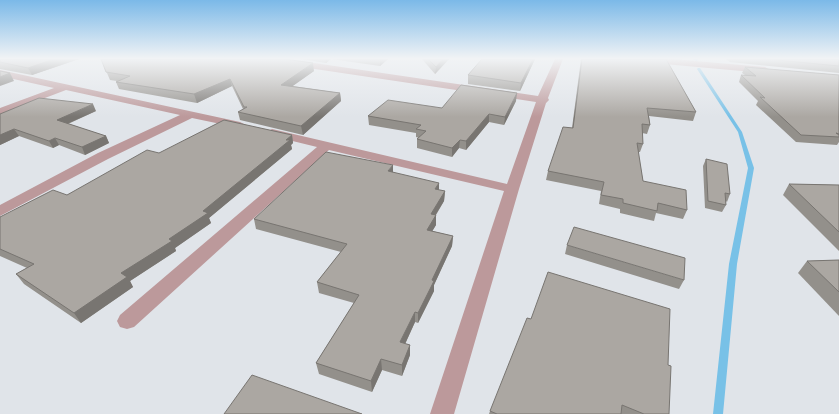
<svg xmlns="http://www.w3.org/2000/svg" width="839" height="414" viewBox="0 0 839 414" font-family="'Noto Serif',serif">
	<rect width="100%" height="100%" fill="#e0e4e9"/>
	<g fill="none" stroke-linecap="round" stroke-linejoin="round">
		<!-- stream -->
		<g fill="#78c1e7" fill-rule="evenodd">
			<path d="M 693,59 L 697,59 L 698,60 L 696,61 Z"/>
			<path d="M 698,68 L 700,68 L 742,132 L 754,168 L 737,264 L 723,414 L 713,414 L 729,264 L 748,168 L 738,132 L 697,69 Z"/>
		</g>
		<!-- minor -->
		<g fill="#bc999b" fill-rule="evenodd">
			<path d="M 264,59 L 287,59 L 538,96 L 555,59 L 563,59 L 548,98 L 549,100 L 546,103 L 519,189 L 454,414 L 430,414 L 504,191 L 329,150 L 134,327 L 127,329 L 120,327 L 117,321 L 120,315 L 317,147 L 268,135 L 266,133 L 268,131 L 272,129 L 507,184 L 536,102 L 268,62 Z"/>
			<path d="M 638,59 L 673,59 L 765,67 L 770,70 L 765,73 L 642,62 Z"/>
			<path d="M 0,70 L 240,122 L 246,125 L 240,128 L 192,118 L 108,159 L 0,216 L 0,205 L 98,153 L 180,115 L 66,90 L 0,115 L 0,108 L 54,88 L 0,76 Z"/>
		</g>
	</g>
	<!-- wall -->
	<g fill="#93908b">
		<path d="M 0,59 L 79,59 L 32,75 L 0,69 Z"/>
		<path d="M 101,59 L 314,71 L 292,86 L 340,93 L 341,101 L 303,135 L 240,120 L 238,112 L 243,109 L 232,86 L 197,103 L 119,89 L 116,82 L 117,81 L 110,80 Z"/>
		<path d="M 301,59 L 388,59 L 380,66 L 331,59 L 326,63 Z"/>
		<path d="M 422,59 L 449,59 L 435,74 Z"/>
		<path d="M 535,59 L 520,91 L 468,84 L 468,75 Z"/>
		<path d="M 581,59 L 666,59 L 696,112 L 693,121 L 649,116 L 650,125 L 647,134 L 642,133 L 643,144 L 640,152 L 638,152 L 643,181 L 687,210 L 683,219 L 656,213 L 654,221 L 620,213 L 620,209 L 599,204 L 601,191 L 546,180 L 548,171 L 572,128 Z"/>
		<path d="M 726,59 L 839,59 L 839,73 L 730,62 Z"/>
		<path d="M 745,67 L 839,75 L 839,142 L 837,145 L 796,142 L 756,105 L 758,101 L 739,82 L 741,75 L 745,75 L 742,73 Z"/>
		<path d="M 516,101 L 504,125 L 489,122 L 466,150 L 459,148 L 452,157 L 417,148 L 417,139 L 419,138 L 416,137 L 416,133 L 369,125 L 368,116 Z"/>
		<path d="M 96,111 L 68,124 L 106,136 L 109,143 L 85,155 L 59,145 L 53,148 L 19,136 L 0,145 L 0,114 Z"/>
		<path d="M 292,135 L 293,143 L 291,145 L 292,149 L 209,218 L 211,223 L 175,248 L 176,251 L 130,281 L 133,287 L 81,323 L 24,284 L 16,274 L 27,268 L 0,256 L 0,217 L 67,195 L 159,153 Z"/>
		<path d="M 706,159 L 730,194 L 727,202 L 726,201 L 726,205 L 722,212 L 705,208 L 703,166 Z"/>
		<path d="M 393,172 L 439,190 L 445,191 L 444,201 L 436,215 L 436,225 L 432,231 L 453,236 L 452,246 L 434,285 L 434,291 L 418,323 L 415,322 L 405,344 L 410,345 L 410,355 L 402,376 L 382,370 L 372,392 L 319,374 L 316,363 L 354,303 L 319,293 L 317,282 L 341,252 L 256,229 L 254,219 Z"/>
		<path d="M 789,184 L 839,185 L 839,251 L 783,195 Z"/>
		<path d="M 567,245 L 684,280 L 679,289 L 565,254 Z"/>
		<path d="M 839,260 L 839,316 L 798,273 L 807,261 Z"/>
		<path d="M 668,365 L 669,414 L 489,414 L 490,411 Z"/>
	</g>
	<!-- shaded-wall -->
	<g fill="#787571">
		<path d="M 54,59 L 79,59 L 32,75 L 28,68 Z"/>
		<path d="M 325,59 L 331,59 L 326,63 Z"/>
		<path d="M 380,59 L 388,59 L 380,66 Z"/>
		<path d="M 443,59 L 449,59 L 435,74 L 436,67 Z"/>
		<path d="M 533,59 L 535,59 L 520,91 L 521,83 Z"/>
		<path d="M 313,63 L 314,71 L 283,93 L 281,85 Z"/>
		<path d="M 10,73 L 14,81 L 0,86 L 0,77 Z"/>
		<path d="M 230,79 L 232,86 L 197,103 L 194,94 Z"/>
		<path d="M 340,93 L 341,101 L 303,135 L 301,126 Z"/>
		<path d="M 517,93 L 516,101 L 504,125 L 505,117 Z"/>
		<path d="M 93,104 L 96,111 L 60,127 L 57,120 Z"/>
		<path d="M 489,114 L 489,122 L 466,150 L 466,141 Z"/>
		<path d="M 14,129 L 19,136 L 0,145 L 0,135 Z"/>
		<path d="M 292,135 L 293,143 L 291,145 L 292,149 L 209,218 L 211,223 L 175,248 L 176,251 L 130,281 L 133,287 L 81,323 L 74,313 L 121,273 L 169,239 Z"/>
		<path d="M 106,136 L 109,143 L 85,155 L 82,147 Z"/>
		<path d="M 55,138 L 59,145 L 53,148 L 49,141 Z"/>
		<path d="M 460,140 L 459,148 L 452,157 L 452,148 Z"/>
		<path d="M 393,165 L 393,174 L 388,171 Z"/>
		<path d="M 439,183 L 439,192 L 435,189 Z"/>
		<path d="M 445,191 L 444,201 L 430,224 L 431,214 Z"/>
		<path d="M 436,215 L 436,225 L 427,240 L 427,230 Z"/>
		<path d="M 453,236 L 452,246 L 434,285 L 434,291 L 418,323 L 418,313 L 432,280 Z"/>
		<path d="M 415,312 L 415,322 L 401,353 L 400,342 Z"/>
		<path d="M 410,345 L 410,355 L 402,376 L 402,365 Z"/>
		<path d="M 381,359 L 382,370 L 372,392 L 371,381 Z"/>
	</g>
	<!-- building -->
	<g fill="#aba7a2" stroke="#787571">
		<path d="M 0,59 L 54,59 L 28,68 L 0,62 Z"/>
		<path d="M 101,59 L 284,59 L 313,63 L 281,85 L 340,93 L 301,126 L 238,112 L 247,107 L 244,107 L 230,79 L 194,94 L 116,82 L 130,76 L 106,72 Z"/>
		<path d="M 428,59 L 443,59 L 436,67 Z"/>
		<path d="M 482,59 L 533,59 L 521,83 L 468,75 Z"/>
		<path d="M 582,59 L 666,59 L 696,112 L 647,108 L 650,125 L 642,124 L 643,144 L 637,143 L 643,181 L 686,190 L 687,210 L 658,203 L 657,211 L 623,203 L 623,199 L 601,195 L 604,182 L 548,171 L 563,127 L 573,128 Z"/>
		<path d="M 767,59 L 839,59 L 839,66 Z"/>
		<path d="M 745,67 L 839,75 L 839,134 L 836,133 L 839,135 L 839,137 L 801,135 L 760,97 L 765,98 L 741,75 L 756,76 Z"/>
		<path d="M 0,71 L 10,73 L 0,77 Z"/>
		<path d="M 461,85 L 517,93 L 505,117 L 489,114 L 466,141 L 460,140 L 452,148 L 417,139 L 426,131 L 416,129 L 421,125 L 368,116 L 388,100 L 442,108 Z"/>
		<path d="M 39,98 L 93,104 L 57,120 L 106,136 L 82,147 L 55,138 L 49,141 L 14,129 L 0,135 L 0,114 Z"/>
		<path d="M 224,120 L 292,135 L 286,140 L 290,140 L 203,211 L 208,213 L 169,239 L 172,241 L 121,273 L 127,277 L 74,313 L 16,274 L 34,264 L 0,249 L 0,217 L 53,190 L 67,195 L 147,150 L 159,153 Z"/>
		<path d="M 326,152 L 393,165 L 388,171 L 439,183 L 435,189 L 445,191 L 431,214 L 436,215 L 427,230 L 453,236 L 432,280 L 434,281 L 418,313 L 415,312 L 400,342 L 410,345 L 402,365 L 381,359 L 371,381 L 316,363 L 359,295 L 317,282 L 347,244 L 254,219 Z"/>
		<path d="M 706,159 L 727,164 L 730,194 L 725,193 L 726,205 L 708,201 Z"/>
		<path d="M 789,184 L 839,185 L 839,232 Z"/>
		<path d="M 574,227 L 685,258 L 684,280 L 567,245 Z"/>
		<path d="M 839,260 L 839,292 L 807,261 Z"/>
		<path d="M 548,272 L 670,309 L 668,365 L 671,366 L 669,414 L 644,414 L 622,405 L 621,414 L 497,414 L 490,411 L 527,318 L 531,319 Z"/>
		<path d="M 252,375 L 362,414 L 224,414 Z"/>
	</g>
	<!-- sky -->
	<linearGradient id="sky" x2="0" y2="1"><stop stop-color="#7bb9e8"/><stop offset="0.5" stop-color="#f1f3f5"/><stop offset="1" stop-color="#f1f3f5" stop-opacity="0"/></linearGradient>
	<rect width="839" height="117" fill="url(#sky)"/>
</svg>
